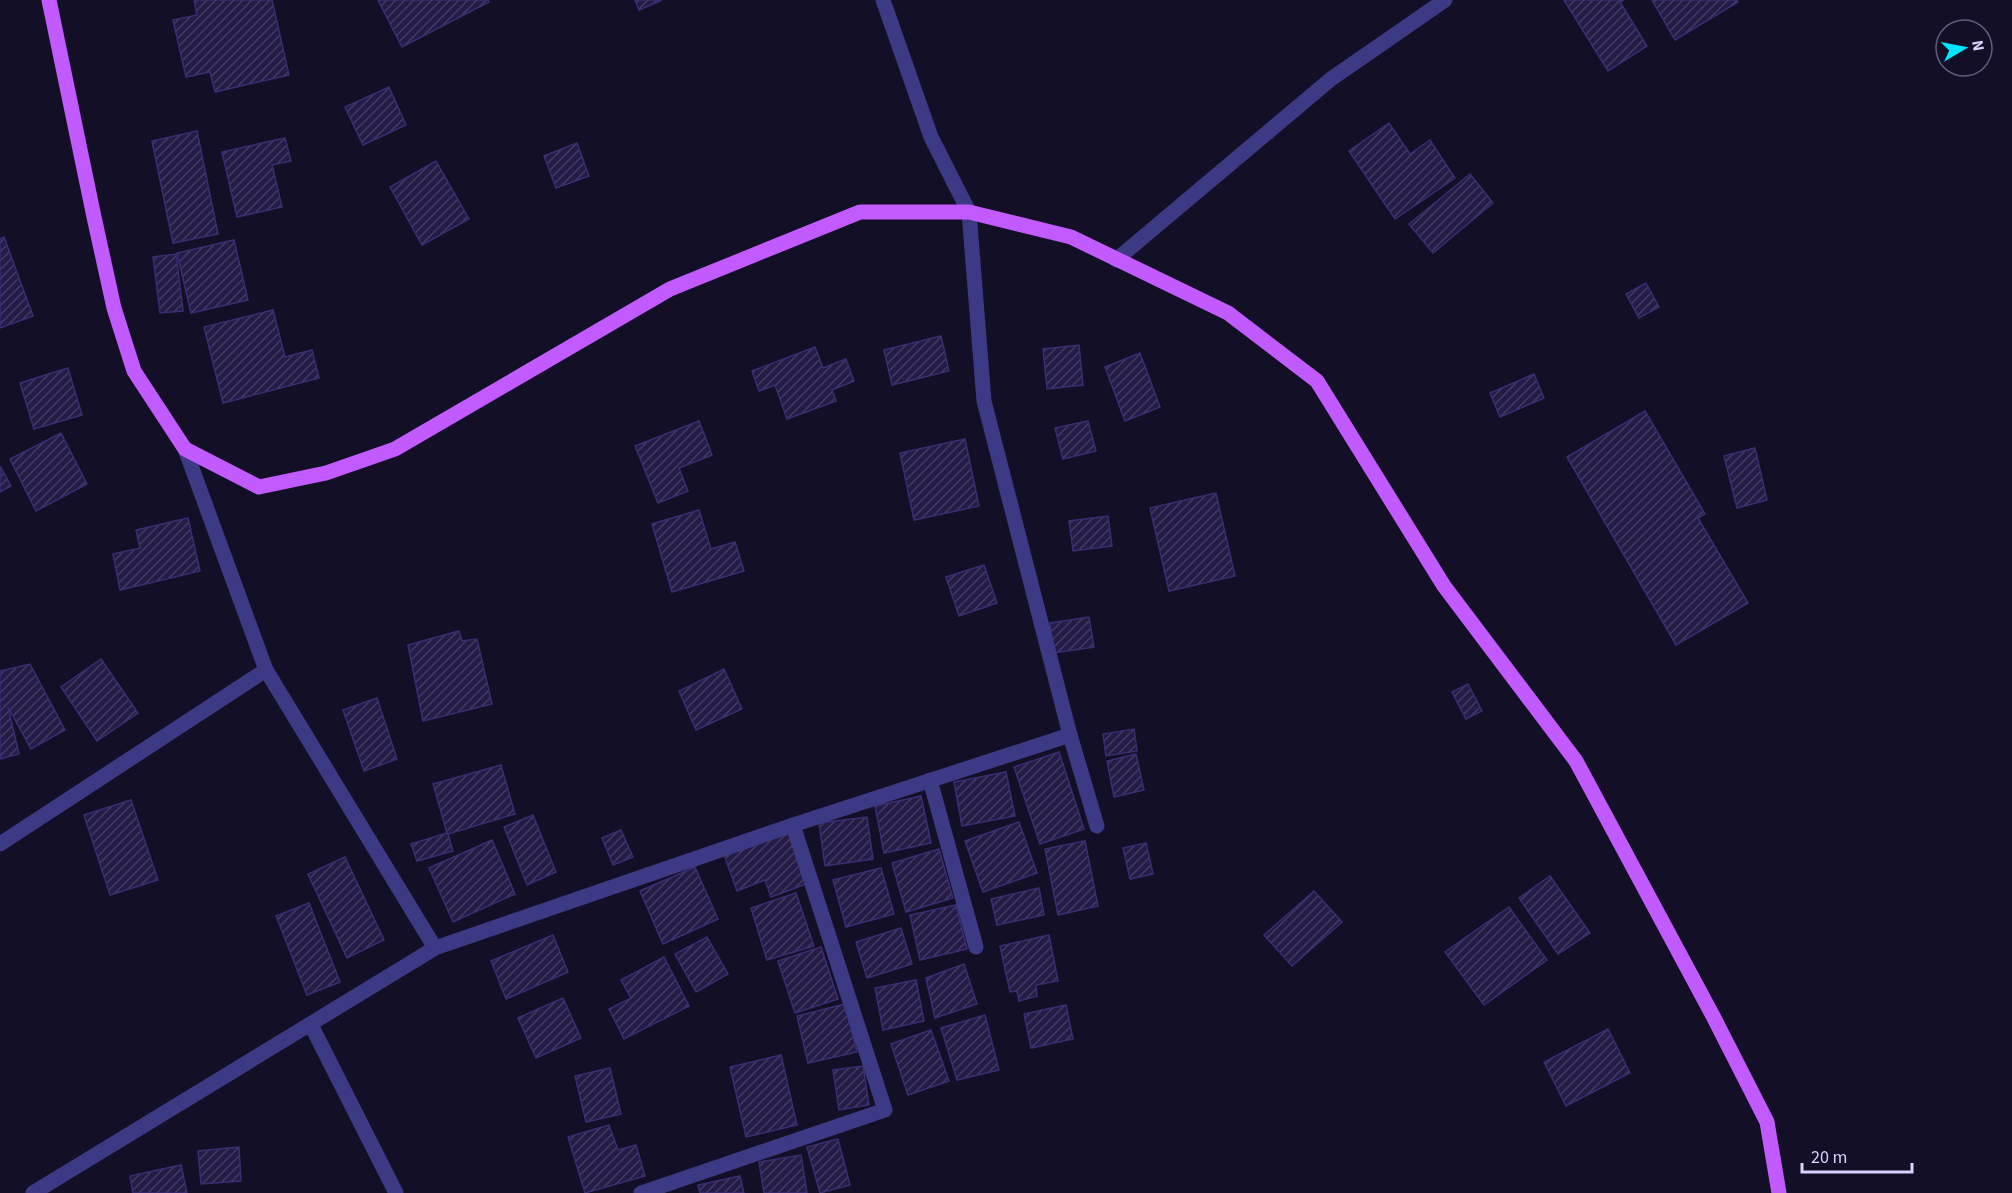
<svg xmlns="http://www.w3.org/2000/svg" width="2012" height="1193" viewBox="0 0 2012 1193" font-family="'Source Sans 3',sans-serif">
	<defs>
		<pattern id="building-hatch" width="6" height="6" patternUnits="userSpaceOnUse" patternTransform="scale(1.5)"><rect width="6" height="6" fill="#241b47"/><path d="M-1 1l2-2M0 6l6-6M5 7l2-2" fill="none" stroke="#433b63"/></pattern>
	</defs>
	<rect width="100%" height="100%" fill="#130f26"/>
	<!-- building -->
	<g fill="url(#building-hatch)" stroke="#3b2d73" stroke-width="1.5">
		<path d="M 194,0 L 272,0 L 289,75 L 215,92 L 210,72 L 186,77 L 173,20 L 197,15 Z"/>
		<path d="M 378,0 L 488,0 L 489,2 L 402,47 Z"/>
		<path d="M 635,0 L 662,0 L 639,10 Z"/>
		<path d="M 1564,0 L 1624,0 L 1620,2 L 1647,46 L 1608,71 Z"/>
		<path d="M 1652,0 L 1737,0 L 1738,2 L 1675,40 Z"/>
		<path d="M 389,87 L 406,125 L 363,145 L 345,107 Z"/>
		<path d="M 1389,123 L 1410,154 L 1430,140 L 1455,178 L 1395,219 L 1349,151 Z"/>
		<path d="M 197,131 L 218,234 L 173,243 L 152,141 Z"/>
		<path d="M 285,138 L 291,161 L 272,165 L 282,207 L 237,217 L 222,152 Z"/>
		<path d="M 577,143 L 589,176 L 556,188 L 544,156 Z"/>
		<path d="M 436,161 L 469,219 L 422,245 L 390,187 Z"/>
		<path d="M 1470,174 L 1493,203 L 1433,253 L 1409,224 Z"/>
		<path d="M 4,237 L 33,316 L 0,328 L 0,239 Z"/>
		<path d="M 234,240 L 248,300 L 191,313 L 177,253 Z"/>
		<path d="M 176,254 L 183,311 L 160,313 L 153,257 Z"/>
		<path d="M 1646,283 L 1659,307 L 1639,318 L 1626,294 Z"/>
		<path d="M 273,310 L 285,357 L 312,350 L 319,378 L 223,403 L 204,327 Z"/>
		<path d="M 941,336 L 949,371 L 892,385 L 884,350 Z"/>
		<path d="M 1079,345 L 1083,385 L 1047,389 L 1043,349 Z"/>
		<path d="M 815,347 L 823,368 L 846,359 L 854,381 L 832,390 L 836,401 L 787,419 L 775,385 L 759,391 L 752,371 Z"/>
		<path d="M 1140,353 L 1160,407 L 1125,421 L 1105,367 Z"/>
		<path d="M 68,368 L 82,415 L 34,429 L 20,383 Z"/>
		<path d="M 1534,374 L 1544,398 L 1500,417 L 1490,393 Z"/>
		<path d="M 1645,411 L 1705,514 L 1698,518 L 1748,603 L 1676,645 L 1567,457 Z"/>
		<path d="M 699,421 L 712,455 L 679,468 L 688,491 L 658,503 L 635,446 Z"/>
		<path d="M 1088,421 L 1096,451 L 1063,459 L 1055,428 Z"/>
		<path d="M 61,433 L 87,484 L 36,511 L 10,459 Z"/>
		<path d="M 965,439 L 979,506 L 914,520 L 900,453 Z"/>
		<path d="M 1755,448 L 1767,500 L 1737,508 L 1724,456 Z"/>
		<path d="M 0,466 L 11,486 L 0,492 Z"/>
		<path d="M 1216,493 L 1235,576 L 1169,591 L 1150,508 Z"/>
		<path d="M 699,510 L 711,549 L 735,542 L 744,571 L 672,592 L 652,524 Z"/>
		<path d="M 1108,516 L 1112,546 L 1073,551 L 1069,521 Z"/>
		<path d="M 188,518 L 200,571 L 120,590 L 113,554 L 140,548 L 136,530 Z"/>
		<path d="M 984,565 L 997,603 L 959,616 L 946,577 Z"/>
		<path d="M 1089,617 L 1094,647 L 1054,653 L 1050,623 Z"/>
		<path d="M 459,631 L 462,641 L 477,639 L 492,704 L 423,721 L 408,645 Z"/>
		<path d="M 101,659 L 138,713 L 97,741 L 61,687 Z"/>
		<path d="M 30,664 L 65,730 L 31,749 L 8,707 L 19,754 L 0,759 L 0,671 Z"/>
		<path d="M 724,669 L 742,709 L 696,730 L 679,691 Z"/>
		<path d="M 1468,684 L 1482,711 L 1466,719 L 1452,692 Z"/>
		<path d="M 377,698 L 397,759 L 364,771 L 343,710 Z"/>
		<path d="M 1134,729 L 1137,751 L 1106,756 L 1103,734 Z"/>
		<path d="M 1059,752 L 1084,829 L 1040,844 L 1014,767 Z"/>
		<path d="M 1136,754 L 1144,790 L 1114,797 L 1107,761 Z"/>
		<path d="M 501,765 L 515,814 L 448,834 L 453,851 L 417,861 L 411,844 L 447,833 L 433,784 Z"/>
		<path d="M 1006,772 L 1015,816 L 962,826 L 954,782 Z"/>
		<path d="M 921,796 L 931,843 L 884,853 L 875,806 Z"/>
		<path d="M 131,800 L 158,880 L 110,895 L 84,815 Z"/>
		<path d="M 533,815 L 556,872 L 527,885 L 504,827 Z"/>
		<path d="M 867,817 L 873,859 L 825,866 L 819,823 Z"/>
		<path d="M 1019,822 L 1037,873 L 983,892 L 965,841 Z"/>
		<path d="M 621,830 L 633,857 L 613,865 L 602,838 Z"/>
		<path d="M 788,832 L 806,884 L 771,897 L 765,880 L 737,891 L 724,855 Z"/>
		<path d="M 492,840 L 515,894 L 453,922 L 429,868 Z"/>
		<path d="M 1085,841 L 1098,906 L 1058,915 L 1045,849 Z"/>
		<path d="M 1146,843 L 1153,874 L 1130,879 L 1123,848 Z"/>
		<path d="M 939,849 L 953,898 L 906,912 L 892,863 Z"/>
		<path d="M 345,857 L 384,940 L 347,958 L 308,874 Z"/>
		<path d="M 695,867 L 718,919 L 663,944 L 640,891 Z"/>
		<path d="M 881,868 L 894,914 L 846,927 L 833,880 Z"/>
		<path d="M 1550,876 L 1590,933 L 1558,954 L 1519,898 Z"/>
		<path d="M 1039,888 L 1044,915 L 997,925 L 991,899 Z"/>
		<path d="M 1314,891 L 1342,922 L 1292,966 L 1264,935 Z"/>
		<path d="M 796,893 L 814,946 L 767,960 L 751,908 Z"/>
		<path d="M 309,903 L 340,982 L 307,995 L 276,916 Z"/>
		<path d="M 956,905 L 967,949 L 920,960 L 910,915 Z"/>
		<path d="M 1509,907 L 1547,960 L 1484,1005 L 1445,952 Z"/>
		<path d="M 901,928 L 912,964 L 867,978 L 856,942 Z"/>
		<path d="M 553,935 L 568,972 L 506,999 L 491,961 Z"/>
		<path d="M 1049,935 L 1058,981 L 1036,985 L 1037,996 L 1019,1001 L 1017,991 L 1010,992 L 1000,946 Z"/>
		<path d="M 707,937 L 728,974 L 696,992 L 675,954 Z"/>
		<path d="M 821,947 L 838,999 L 795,1013 L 778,961 Z"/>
		<path d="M 664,957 L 689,1006 L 624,1039 L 609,1009 L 631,998 L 621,980 Z"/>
		<path d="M 964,964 L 977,1004 L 935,1018 L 926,978 Z"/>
		<path d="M 916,980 L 924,1021 L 883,1030 L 875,988 Z"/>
		<path d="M 563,998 L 581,1038 L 536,1058 L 518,1018 Z"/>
		<path d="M 845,1004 L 857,1052 L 808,1063 L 797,1016 Z"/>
		<path d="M 1066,1005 L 1073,1039 L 1031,1048 L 1024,1014 Z"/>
		<path d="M 985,1015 L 999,1070 L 957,1080 L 941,1028 Z"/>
		<path d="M 1608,1029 L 1630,1073 L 1566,1106 L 1544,1062 Z"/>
		<path d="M 931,1030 L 949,1081 L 908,1095 L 891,1044 Z"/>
		<path d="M 781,1055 L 797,1125 L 746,1137 L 730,1067 Z"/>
		<path d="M 863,1066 L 869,1105 L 839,1110 L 833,1070 Z"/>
		<path d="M 610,1068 L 621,1114 L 586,1122 L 575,1076 Z"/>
		<path d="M 609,1125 L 618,1150 L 636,1145 L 645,1176 L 585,1193 L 568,1137 Z"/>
		<path d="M 838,1139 L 850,1185 L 820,1193 L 807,1147 Z"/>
		<path d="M 239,1147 L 241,1181 L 201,1184 L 198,1151 Z"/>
		<path d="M 801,1155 L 807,1193 L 764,1193 L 759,1162 Z"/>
		<path d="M 181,1165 L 187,1193 L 133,1193 L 130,1176 Z"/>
		<path d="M 740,1176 L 744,1193 L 700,1193 L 698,1185 Z"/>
	</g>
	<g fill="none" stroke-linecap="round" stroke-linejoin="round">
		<!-- minor -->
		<g stroke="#3d3a85" stroke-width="15">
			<path d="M 883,0 L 931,137 L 969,212 L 984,401 L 1070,735 L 1097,826"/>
			<path d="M 1116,260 L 1331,79 L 1445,0"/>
			<path d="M 185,449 L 266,670 L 435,948 L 793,825 L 1070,735"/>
			<path d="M 930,780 L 976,947"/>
			<path d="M 0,844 L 266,670"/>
			<path d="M 311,1025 L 396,1193"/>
			<path d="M 33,1193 L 435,948"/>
			<path d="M 641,1193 L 885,1110 L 793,825"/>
		</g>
		<!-- major -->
		<path stroke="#c25bff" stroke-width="15" d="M 49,0 L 94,217 L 114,308 L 134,371 L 185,449 L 259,487 L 326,473 L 395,449 L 670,289 L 860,212 L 969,212 L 1071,237 L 1228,313 L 1317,381 L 1444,586 L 1576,761 L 1713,1016 L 1767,1122 L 1779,1193"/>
	</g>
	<!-- north arrow -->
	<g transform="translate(1964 48) rotate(80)"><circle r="28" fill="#130f26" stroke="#625e7d" stroke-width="1.5"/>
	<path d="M0-4.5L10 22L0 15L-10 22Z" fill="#00e5ff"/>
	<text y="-9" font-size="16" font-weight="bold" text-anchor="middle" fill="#d9d4ff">N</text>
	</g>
	<!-- scale -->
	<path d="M1802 1163v9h110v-9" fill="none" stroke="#d9d4ff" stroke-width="3"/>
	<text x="1811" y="1163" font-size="18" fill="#d9d4ff" stroke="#130f26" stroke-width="4.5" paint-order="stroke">20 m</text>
</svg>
